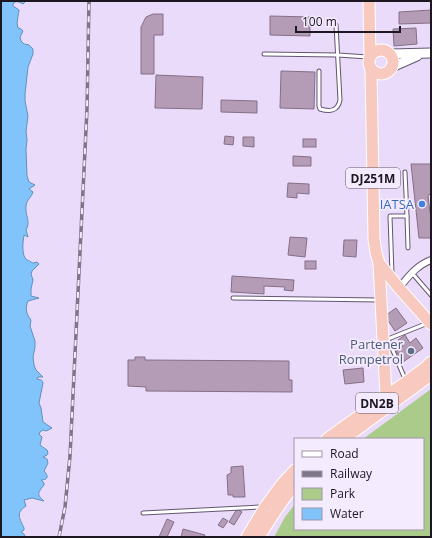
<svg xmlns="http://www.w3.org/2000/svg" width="432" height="538" viewBox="0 0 432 538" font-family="'Open Sans',sans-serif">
	<rect width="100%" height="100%" fill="#ebdbfa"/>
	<!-- green -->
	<path fill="#abcb8a" d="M 431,389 L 431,537 L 274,537 L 285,517 L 295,504 L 295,529 L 423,529 L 423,439 L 363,439 Z"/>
	<!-- water -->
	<path fill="#81c4fc" stroke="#6390ba" d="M 1,1 L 26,1 L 23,4 C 19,2 16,0 13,4 L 13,6 L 19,10 L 17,23 L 18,28 L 21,29 L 23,31 L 20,37 L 21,41 L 24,44 L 29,45 L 33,49 L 33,54 L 28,67 L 25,94 L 25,101 L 28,116 L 26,131 L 27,140 L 26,149 L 27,176 L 29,182 L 35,185 L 29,189 L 33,192 C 31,198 26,200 26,207 C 25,215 31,222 26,230 L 28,237 L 24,235 C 23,241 21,256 27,260 C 28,260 33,263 33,263 L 37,262 L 39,264 L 32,271 L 31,274 L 33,280 L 31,289 L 31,296 L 39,298 L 28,301 C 25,308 26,314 31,320 L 30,326 L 35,341 L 35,347 L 33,357 L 34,365 L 36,370 L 43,377 L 38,377 L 37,379 C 40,380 42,379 43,383 L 39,403 L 41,408 L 43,422 L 52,428 L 46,431 L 43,430 L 40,432 L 39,434 L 42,437 L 40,445 L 47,450 L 48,453 L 47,455 L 43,457 L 47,459 L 48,463 L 44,471 C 49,476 48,480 41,480 L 44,483 L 44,485 C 38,493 36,494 44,501 L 32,498 L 24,500 L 26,506 C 15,513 20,519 24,528 L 24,530 L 21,532 C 23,533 25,534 25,537 L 1,537 Z"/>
	<!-- building -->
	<g fill="#b49cb6" stroke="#856f87">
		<path d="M 431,10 L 431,23 L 399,24 L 399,12 Z"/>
		<path d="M 153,14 L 163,14 L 163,35 L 154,35 L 154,74 L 141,74 L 141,27 L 146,17 Z"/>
		<path d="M 270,16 L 310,17 L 310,36 L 270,35 Z"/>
		<path d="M 416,28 L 417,44 L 394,46 L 393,29 Z"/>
		<path d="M 281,71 L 315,72 L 314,109 L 280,108 Z"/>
		<path d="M 156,75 L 203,77 L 202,109 L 155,108 Z"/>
		<path d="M 221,100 L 257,101 L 257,113 L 221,112 Z"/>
		<path d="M 225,136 L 234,137 L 233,145 L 224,144 Z"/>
		<path d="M 243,137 L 254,137 L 254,147 L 243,146 Z"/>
		<rect x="303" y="139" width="13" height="8"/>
		<path d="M 293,156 L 311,157 L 311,166 L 293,166 Z"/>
		<path d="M 411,164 L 431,164 L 431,194 L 428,195 L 430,213 L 431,213 L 431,238 L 419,238 Z"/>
		<path d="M 288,183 L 309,184 L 309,194 L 297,193 L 297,198 L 287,197 Z"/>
		<path d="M 290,237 L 307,238 L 305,257 L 288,255 Z"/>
		<path d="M 344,240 L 357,240 L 356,257 L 343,256 Z"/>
		<rect x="305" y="261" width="11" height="8"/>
		<path d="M 232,276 L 294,280 L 293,291 L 284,290 L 285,287 L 264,286 L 264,294 L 231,292 Z"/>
		<path d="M 396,308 L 407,323 L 395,331 L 385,316 Z"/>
		<path d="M 405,335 L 410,343 L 416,338 L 423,348 L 403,362 L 396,351 L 403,346 L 398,340 Z"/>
		<path d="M 135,357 L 145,357 L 145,360 L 289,361 L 289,380 L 292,380 L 292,392 L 146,391 L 146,387 L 128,386 L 128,360 L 135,360 Z"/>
		<path d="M 363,368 L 364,382 L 345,384 L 343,370 Z"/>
		<path d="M 243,466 L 245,497 L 233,497 L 233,495 L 228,495 L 227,475 L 231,473 L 231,467 Z"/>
		<path d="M 237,509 L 242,512 L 234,525 L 229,522 Z"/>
		<path d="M 223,518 L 228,521 L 223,528 L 218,525 Z"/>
		<path d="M 167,519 L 174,522 L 167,537 L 159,537 Z"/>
		<path d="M 183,529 L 205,535 L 204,537 L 181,537 Z"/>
	</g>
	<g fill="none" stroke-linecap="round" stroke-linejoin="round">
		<defs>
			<g id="lane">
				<path d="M 264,54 L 338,55 L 368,57"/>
				<path d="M 319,71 L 319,106 L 320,109 C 330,112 338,111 340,100 L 336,25"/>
				<path d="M 405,172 L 407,216"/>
				<path d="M 412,273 L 431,295"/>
				<path d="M 392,274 L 390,216 L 407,216 L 408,248"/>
				<path d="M 233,298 L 379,300"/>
				<path d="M 405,379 L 388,339 L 428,323"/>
				<path d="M 143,513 L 261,507"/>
			</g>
			<path id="street" d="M 399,288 C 408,277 417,265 431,260"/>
			<g id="secondary">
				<path d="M 391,54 L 431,53"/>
				<path d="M 392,67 L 417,56"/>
			</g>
			<g id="highway">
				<path d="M 369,1 L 370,57"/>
				<circle cx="381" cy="62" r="12"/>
				<path d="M 371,69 L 374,239 L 376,253 L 379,263 L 399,288 L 431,324"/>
				<path d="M 379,263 L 386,396"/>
				<path d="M 327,439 L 406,382 L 426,367 L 431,362"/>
				<path d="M 344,439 L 431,375"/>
				<path d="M 247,537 L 265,507 L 282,484 L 295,470"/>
				<path d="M 259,537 C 270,519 281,501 295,485"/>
			</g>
		</defs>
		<!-- lane casing -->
		<use href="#lane" stroke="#645670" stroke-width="5"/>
		<!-- street casing -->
		<use href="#street" stroke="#645670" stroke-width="8"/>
		<!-- secondary casing -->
		<use href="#secondary" stroke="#645670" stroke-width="11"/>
		<!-- highway casing -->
		<use href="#highway" stroke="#fff" stroke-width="13"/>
		<!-- lane -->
		<use href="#lane" stroke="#fff" stroke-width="3"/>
		<!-- street -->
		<use href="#street" stroke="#fff" stroke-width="6"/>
		<!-- secondary -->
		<use href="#secondary" stroke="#fff" stroke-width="9"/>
		<!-- highway -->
		<use href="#highway" stroke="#f8c9be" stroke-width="11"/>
		<defs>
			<path id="rail" d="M 59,537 L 65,507 L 70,456 L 87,109 L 89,1"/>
		</defs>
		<!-- rail casing -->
		<use href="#rail" stroke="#7f7589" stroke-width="3.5"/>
		<!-- rail -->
		<use href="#rail" stroke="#f5ebfe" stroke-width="2" stroke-dasharray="6" stroke-linecap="butt"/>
	</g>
	<!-- markers -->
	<circle fill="#3f7fe0" stroke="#f5ebfe" stroke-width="1.5" cx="422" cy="204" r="4"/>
	<circle fill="#5c6f8a" stroke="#f5ebfe" stroke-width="1.5" cx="411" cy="351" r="4"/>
	<g text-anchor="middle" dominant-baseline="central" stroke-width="3.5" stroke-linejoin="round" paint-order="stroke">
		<!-- shield labels -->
		<g fill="#f5ebfe" stroke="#5e5763" stroke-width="1">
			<rect x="346" y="168" width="54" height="20" rx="3"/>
			<rect x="356" y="393" width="42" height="20" rx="3"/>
		</g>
		<g font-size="12" font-weight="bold" fill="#1d1721">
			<text x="373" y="178">DJ251M</text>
			<text x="377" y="403">DN2B</text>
		</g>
		<!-- shop labels -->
		<g font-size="13" fill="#366cbe" stroke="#f5ebfe" text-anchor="end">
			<text x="414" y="204">IATSA</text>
		</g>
		<!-- service labels -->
		<g font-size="13" fill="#4e5e75" stroke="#f5ebfe" text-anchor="end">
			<text x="403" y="344">Partener<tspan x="403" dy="15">Rompetrol</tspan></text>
		</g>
	</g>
	<!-- border -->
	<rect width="432" height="538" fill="none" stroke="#1d1721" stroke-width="4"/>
	<!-- legend -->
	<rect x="294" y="438" width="130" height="92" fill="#f5ebfe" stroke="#9f96a6"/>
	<rect x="302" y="451" width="20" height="6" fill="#ffffff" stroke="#9f96a6"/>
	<text x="330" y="458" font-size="12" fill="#1d1721">Road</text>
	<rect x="302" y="471" width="20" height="6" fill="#7f7589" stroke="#9f96a6"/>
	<text x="330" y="478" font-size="12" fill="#1d1721">Railway</text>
	<rect x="302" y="488" width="20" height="12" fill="#abcb8a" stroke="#9f96a6"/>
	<text x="330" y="498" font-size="12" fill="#1d1721">Park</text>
	<rect x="302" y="508" width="20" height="12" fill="#81c4fc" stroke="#9f96a6"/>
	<text x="330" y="518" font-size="12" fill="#1d1721">Water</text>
	<!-- scale -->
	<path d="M296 26v6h104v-6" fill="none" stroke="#1d1721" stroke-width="2"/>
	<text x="302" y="26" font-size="12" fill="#1d1721" stroke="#f5ebfe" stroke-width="3" paint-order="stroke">100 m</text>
</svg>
